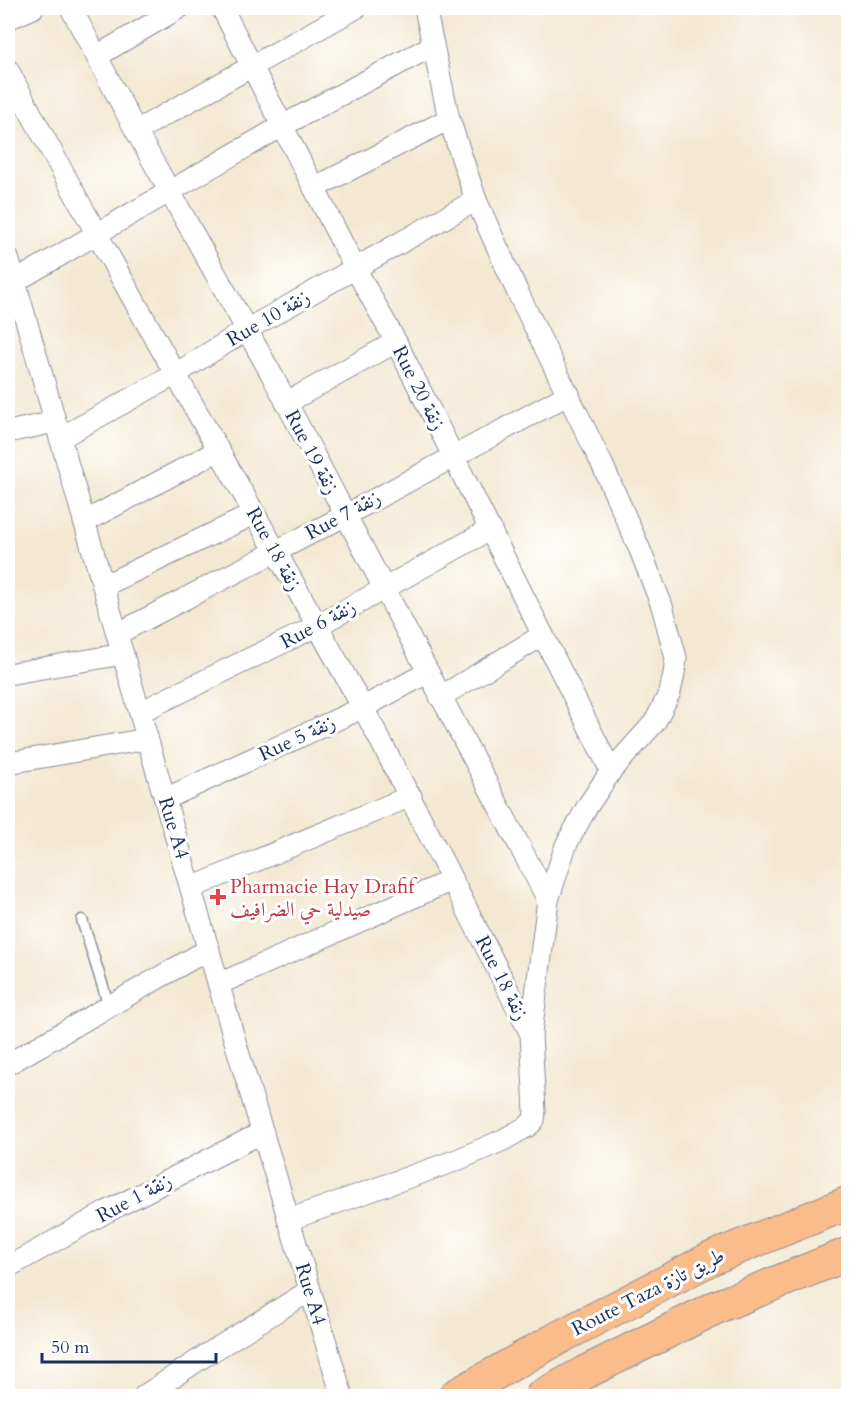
<svg xmlns="http://www.w3.org/2000/svg" width="856" height="1404" viewBox="0 0 856 1404" font-family="Cardo,Amiri,serif">
	<rect width="100%" height="100%" fill="#fff"/>
	<filter id="ink" filterUnits="userSpaceOnUse"><feTurbulence type="fractalNoise" baseFrequency=".0167" numOctaves="2"/><feDisplacementMap in="SourceGraphic" scale="12" xChannelSelector="R" yChannelSelector="G"/><feConvolveMatrix kernelMatrix="1 2 1 2 8 2 1 2 1" color-interpolation-filters="sRGB"/></filter>
	<filter id="wash" filterUnits="userSpaceOnUse"><feTurbulence type="fractalNoise" baseFrequency=".008" numOctaves="4" result="noise"/><feDisplacementMap in="SourceGraphic" scale="24" xChannelSelector="R" yChannelSelector="G"/><feGaussianBlur stdDeviation="1.35" result="paint"/><feColorMatrix in="noise" values="0 0 0 0 0 0 0 0 0 0 0 0 0 0 0 0 0 1.4 0 .05"/><feComposite in="paint" operator="in"/></filter>
	<g filter="url(#wash)">
		<rect width="100%" height="100%" fill="#f3e8d1"/>
	</g>
	<g filter="url(#ink)">
		<g fill="none" stroke-linecap="round" stroke-linejoin="round">
			<defs>
				<path id="lane" d="M 82,920 L 109,1006"/>
				<g id="street">
					<path d="M 71,8 L 136,131 L 273,377 L 548,900"/>
					<path d="M 222,8 L 355,268 L 396,342 L 611,771"/>
					<path d="M 8,19 L 33,8"/>
					<path d="M 97,56 L 179,8"/>
					<path d="M 8,70 C 122,286 247,496 364,710 C 422,817 474,926 531,1034"/>
					<path d="M 136,131 L 356,8"/>
					<path d="M 314,188 L 449,119"/>
					<path d="M 8,258 L 237,1048 L 342,1396"/>
					<path d="M 14,282 L 282,126 L 432,46"/>
					<path d="M 286,403 L 396,342"/>
					<path d="M 8,432 L 55,422"/>
					<path d="M 60,438 L 174,375 L 246,330 L 476,200"/>
					<path d="M 84,522 L 217,451"/>
					<path d="M 103,586 L 254,514"/>
					<path d="M 117,634 L 346,515 L 569,394"/>
					<path d="M 8,674 L 123,654"/>
					<path d="M 440,697 L 543,635"/>
					<path d="M 140,712 L 317,626 L 491,529"/>
					<path d="M 8,763 L 147,739"/>
					<path d="M 165,799 L 362,708 L 427,673"/>
					<path d="M 191,888 L 411,796"/>
					<path d="M 219,984 L 452,880"/>
					<path d="M 8,1064 L 209,949"/>
					<path d="M 288,1220 L 457,1160 L 503,1140 L 528,1126 L 534,1120 L 535,1111 L 531,1034 L 548,900 L 566,845 L 587,807 L 611,771 L 655,722 L 670,692 L 674,674 L 676,658 L 662,606 L 640,550 L 602,464 L 517,291 L 476,200 L 449,119 L 425,8"/>
					<path d="M 8,1267 L 108,1211 L 263,1132"/>
					<path d="M 144,1396 L 206,1355 L 309,1291"/>
				</g>
				<g id="highway">
					<path d="M 455,1396 L 560,1337 L 712,1258 L 848,1203"/>
					<path d="M 542,1396 L 584,1373 L 719,1306 L 848,1254"/>
				</g>
			</defs>
			<!-- lane casing -->
			<use href="#lane" stroke="#878c98" stroke-width="13"/>
			<!-- street casing -->
			<use href="#street" stroke="#878c98" stroke-width="23"/>
			<!-- highway casing -->
			<use href="#highway" stroke="#878c98" stroke-width="35"/>
			<!-- lane -->
			<use href="#lane" stroke="#fff" stroke-width="10"/>
			<!-- street -->
			<use href="#street" stroke="#fff" stroke-width="21"/>
			<!-- highway -->
			<use href="#highway" stroke="#f9bc8a" stroke-width="33"/>
		</g>
	</g>
	<!-- markers -->
	<path fill="#e0444e" stroke="#fff" stroke-width="2" d="M215 888h6v6h6v6h-6v6h-6v-6h-6v-6h6z"/>
	<g text-anchor="middle" dominant-baseline="central" stroke-width="6" stroke-linejoin="round" paint-order="stroke">
		<!-- street labels -->
		<g font-size="20" fill="#1b2f5e" stroke="#fff">
			<text transform="translate(268 318) rotate(-30)">Rue 10 زنقة</text>
			<text transform="translate(419 388) rotate(63)">Rue 20 زنقة</text>
			<text transform="translate(312 452) rotate(62)">Rue 19 زنقة</text>
			<text transform="translate(343 515) rotate(-28)">Rue 7 زنقة</text>
			<text transform="translate(274 549) rotate(61)">Rue 18 زنقة</text>
			<text transform="translate(318 624) rotate(-28)">Rue 6 زنقة</text>
			<text transform="translate(297 738) rotate(-25)">Rue 5 زنقة</text>
			<text transform="translate(174 828) rotate(73)">Rue A4</text>
			<text transform="translate(502 978) rotate(63)">Rue 18 زنقة</text>
			<text transform="translate(134 1198) rotate(-28)">Rue 1 زنقة</text>
			<text transform="translate(648 1292) rotate(-27)">Route Taza طريق تازة</text>
			<text transform="translate(311 1294) rotate(73)">Rue A4</text>
		</g>
		<!-- health labels -->
		<g font-size="20" fill="#be3a42" stroke="#fff" text-anchor="start">
			<text x="230" y="886">Pharmacie Hay Drafif<tspan x="230" dy="23">صيدلية حي الضرافيف</tspan></text>
		</g>
	</g>
	<!-- margin -->
	<rect width="856" height="1404" fill="none" stroke="#fff" stroke-width="30"/>
	<!-- scale -->
	<path d="M42 1353v9h174v-9" fill="none" stroke="#1b2f5e" stroke-width="3"/>
	<text x="51" y="1353" font-size="18" fill="#1b2f5e" stroke="#ffffff" stroke-width="4.5" paint-order="stroke">50 m</text>
</svg>
